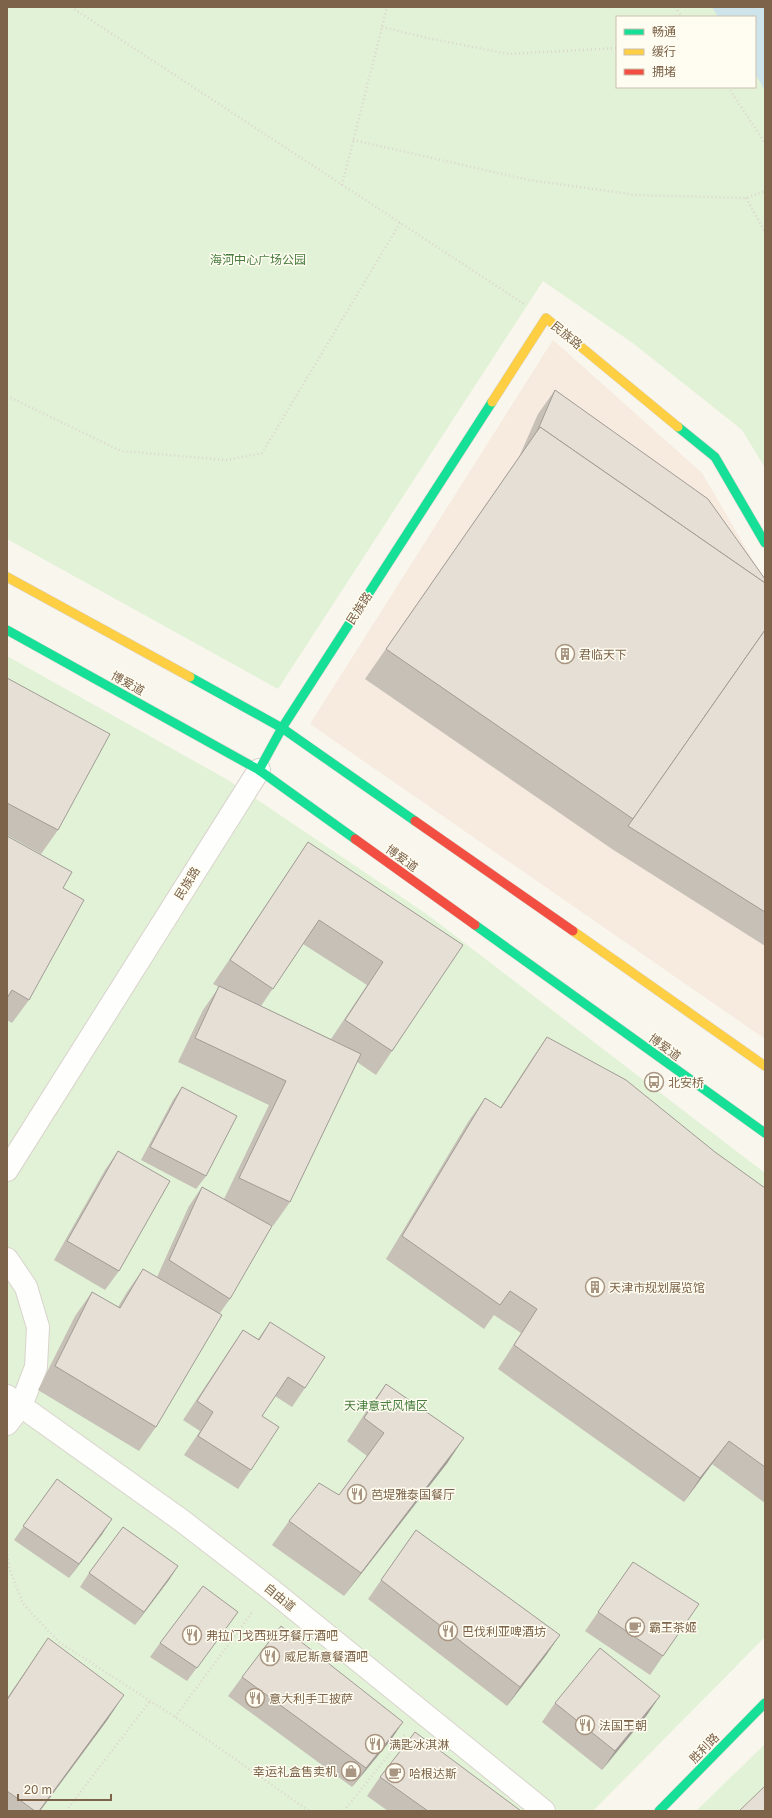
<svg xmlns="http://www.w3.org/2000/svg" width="772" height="1818" viewBox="0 0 772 1818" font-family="'Golos Text','Noto Sans SC',sans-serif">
	<rect width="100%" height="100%" fill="#f9f6ee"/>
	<!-- commercial -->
	<path fill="#f7eade" d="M 553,340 L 702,473 L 765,581 L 765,1039 L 310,724 Z"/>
	<!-- green -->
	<g fill="#e2f2d7" fill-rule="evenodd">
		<path d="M 7,7 L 765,7 L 765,468 L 742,430 L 634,344 L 543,281 L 278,689 L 7,539 ZM 617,17 L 755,17 L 755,87 L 617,87 Z"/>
		<path d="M 7,656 L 228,780 L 428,915 L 765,1173 L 765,1637 L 593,1811 L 7,1811 Z"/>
		<path d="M 765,1744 L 765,1811 L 696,1811 Z"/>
	</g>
	<!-- water -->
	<path fill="#cee4eb" d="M 712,7 L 765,7 L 765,91 L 755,73 L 755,17 L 718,17 Z"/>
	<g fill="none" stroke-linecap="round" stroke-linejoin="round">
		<defs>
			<g id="street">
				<path d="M 7,1170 L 259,770"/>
				<path d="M 7,1259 L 26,1287 L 38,1327 L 36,1367 L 21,1406 L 7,1424"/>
				<path d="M 7,1396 L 181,1520 L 269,1588 L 544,1811"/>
			</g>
			<g id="fast">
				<path d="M 678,427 L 715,457 L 765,543"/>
				<path d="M 7,630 L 259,770 L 355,839"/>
				<path d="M 190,677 L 282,728 L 415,821"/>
				<path d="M 259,770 L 282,728 L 492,402"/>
				<path d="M 475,925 L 765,1133"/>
				<path d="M 659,1811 L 765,1703"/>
			</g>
			<g id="slow">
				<path d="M 492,402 L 546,318 L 678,427"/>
				<path d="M 7,577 L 190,677"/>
				<path d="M 573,931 L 765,1066"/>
			</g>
			<g id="jam">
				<path d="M 415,821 L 573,931"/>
				<path d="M 355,839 L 475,925"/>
			</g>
		</defs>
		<!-- street casing -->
		<use href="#street" stroke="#d9d3cc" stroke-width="24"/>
		<!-- fast casing -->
		<use href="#fast" stroke="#d8d2c8" stroke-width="10"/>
		<!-- slow casing -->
		<use href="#slow" stroke="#d8d2c8" stroke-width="10"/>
		<!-- jam casing -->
		<use href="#jam" stroke="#d8d2c8" stroke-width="10"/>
		<!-- path -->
		<g stroke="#dcd6ce" stroke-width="2.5" stroke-dasharray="1 3" stroke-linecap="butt">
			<path d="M 71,7 L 524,304"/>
			<path d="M 675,7 L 682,17"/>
			<path d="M 382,27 L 427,38 L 509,54 L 617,48"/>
			<path d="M 728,87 L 765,143"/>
			<path d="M 353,140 L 529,180 L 636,195 L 746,198 L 765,191"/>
			<path d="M 342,185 L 387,7"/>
			<path d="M 746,198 L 765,232"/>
			<path d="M 7,396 L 121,451 L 227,460 L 262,453 L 400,223"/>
			<path d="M 7,1555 L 10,1570 L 23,1604 L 59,1642 L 175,1717 L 309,1811"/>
			<path d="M 175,1717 L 253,1611"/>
			<path d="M 66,1811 L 150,1701"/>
			<path d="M 344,1811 L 406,1733"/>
		</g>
		<!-- street -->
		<use href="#street" stroke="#fefefc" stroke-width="22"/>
		<!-- fast -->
		<use href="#fast" stroke="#16e098" stroke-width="9"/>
		<!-- slow -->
		<use href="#slow" stroke="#ffcf43" stroke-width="9"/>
		<!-- jam -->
		<use href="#jam" stroke="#f24e42" stroke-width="9"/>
	</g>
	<!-- wall -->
	<g fill="#c6c0b7" fill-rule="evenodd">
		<path d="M 555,390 L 765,579 L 765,946 L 612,849 L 365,679 L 519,457 L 538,414 Z"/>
		<path d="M 7,678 L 58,830 L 41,854 L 7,835 Z"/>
		<path d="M 7,836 L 63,888 L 29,1000 L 12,1023 L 7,1020 Z"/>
		<path d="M 308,842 L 463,945 L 392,1051 L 376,1075 L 357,1062 L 290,1202 L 273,1226 L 269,1224 L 230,1299 L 220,1313 L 156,1427 L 139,1451 L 38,1390 L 75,1316 L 92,1292 L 118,1307 L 127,1292 L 143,1269 L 157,1277 L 189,1206 L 202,1187 L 224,1199 L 269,1105 L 178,1062 L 203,1010 L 219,987 L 213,984 L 292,866 ZM 303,944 L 367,985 L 331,1039 L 261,1006 Z"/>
		<path d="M 547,1037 L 765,1188 L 765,1503 L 712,1464 L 684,1502 L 498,1369 L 521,1333 L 494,1315 L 484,1329 L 386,1259 L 468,1122 L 485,1098 L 500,1108 L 531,1060 Z"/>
		<path d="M 182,1087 L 206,1176 L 196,1189 L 141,1160 L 173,1100 Z"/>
		<path d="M 118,1151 L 119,1271 L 105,1290 L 54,1260 L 105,1170 Z"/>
		<path d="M 270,1322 L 305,1388 L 292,1407 L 275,1396 L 262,1416 L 251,1470 L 238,1489 L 184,1455 L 200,1431 L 183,1420 L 230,1349 L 243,1330 L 258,1339 Z"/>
		<path d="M 386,1384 L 448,1462 L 344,1596 L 272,1545 L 289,1521 L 339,1495 L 367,1456 L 347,1441 L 369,1407 Z"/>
		<path d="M 57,1479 L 103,1533 L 69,1578 L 14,1540 Z"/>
		<path d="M 416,1530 L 547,1654 L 507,1706 L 368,1599 Z"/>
		<path d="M 633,1562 L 663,1656 L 650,1675 L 585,1631 Z"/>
		<path d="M 178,1566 L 135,1625 L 80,1587 L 89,1573 Z"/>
		<path d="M 238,1612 L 187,1681 L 150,1657 L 160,1643 Z"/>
		<path d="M 48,1638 L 108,1719 L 40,1811 L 7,1811 L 7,1698 Z"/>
		<path d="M 242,1677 L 403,1722 L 390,1741 L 352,1787 L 228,1696 Z"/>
		<path d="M 555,1703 L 647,1715 L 602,1770 L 542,1722 Z"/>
		<path d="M 380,1777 L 521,1811 L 388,1811 L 367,1796 Z"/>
	</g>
	<!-- shaded-wall -->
	<g fill="#a19c95">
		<path d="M 464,1438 L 448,1462 L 344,1596 L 361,1573 Z"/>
		<path d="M 729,1441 L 712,1464 L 684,1502 L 700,1478 Z"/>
		<path d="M 112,1519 L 103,1533 L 69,1578 L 79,1564 Z"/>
		<path d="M 178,1566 L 169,1580 L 135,1625 L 144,1612 Z"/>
		<path d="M 560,1635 L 547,1654 L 507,1706 L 520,1687 Z"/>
		<path d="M 124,1695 L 108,1719 L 40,1811 L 39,1811 Z"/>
		<path d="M 660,1696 L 647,1715 L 602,1770 L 615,1751 Z"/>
		<path d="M 403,1722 L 390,1741 L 352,1787 L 366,1768 Z"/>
	</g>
	<!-- building -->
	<g fill="#e6dfd5" stroke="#a19c95">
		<path d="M 555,390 L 708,499 L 765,579 L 765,583 L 540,427 L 536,434 Z"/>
		<path d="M 540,427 L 765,583 L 765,630 L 633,819 L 386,649 Z"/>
		<path d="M 765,630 L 765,912 L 628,826 Z"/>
		<path d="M 7,678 L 110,734 L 58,830 L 7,803 Z"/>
		<path d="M 7,836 L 72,872 L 63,888 L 84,900 L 29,1000 L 12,990 L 7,998 Z"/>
		<path d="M 308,842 L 463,945 L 392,1051 L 345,1020 L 383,962 L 319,920 L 273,989 L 230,960 Z"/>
		<path d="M 219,986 L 361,1054 L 290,1202 L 239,1178 L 286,1081 L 195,1038 Z"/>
		<path d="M 547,1037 L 626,1080 L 715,1152 L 765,1188 L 765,1467 L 729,1441 L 700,1478 L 514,1345 L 537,1309 L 510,1291 L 500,1305 L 402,1236 L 485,1098 L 501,1108 Z"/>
		<path d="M 182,1087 L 237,1116 L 206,1176 L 150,1147 Z"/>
		<path d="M 118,1151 L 170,1181 L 119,1271 L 67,1241 Z"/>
		<path d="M 202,1187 L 272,1226 L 230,1299 L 169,1260 Z"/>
		<path d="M 143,1269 L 222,1315 L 156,1427 L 55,1366 L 92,1292 L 120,1308 Z"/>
		<path d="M 270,1322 L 325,1357 L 305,1388 L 288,1377 L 262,1416 L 279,1427 L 251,1470 L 198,1436 L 213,1412 L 197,1401 L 243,1330 L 259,1340 Z"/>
		<path d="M 386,1384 L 464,1438 L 361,1573 L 289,1521 L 319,1483 L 339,1495 L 384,1433 L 364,1418 Z"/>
		<path d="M 57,1479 L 112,1519 L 79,1564 L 23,1526 Z"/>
		<path d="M 123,1527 L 178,1566 L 144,1612 L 89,1573 Z"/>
		<path d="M 416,1530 L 560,1635 L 520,1687 L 381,1580 Z"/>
		<path d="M 633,1562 L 699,1604 L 663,1656 L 598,1612 Z"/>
		<path d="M 203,1586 L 238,1612 L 197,1668 L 160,1643 Z"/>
		<path d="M 281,1626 L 403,1722 L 366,1768 L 242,1677 Z"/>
		<path d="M 48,1638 L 124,1695 L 39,1811 L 35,1811 L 7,1791 L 7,1700 Z"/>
		<path d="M 600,1648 L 660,1696 L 615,1751 L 555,1703 Z"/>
		<path d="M 415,1732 L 521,1811 L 428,1811 L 380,1777 Z"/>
		<path d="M 765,1786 L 765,1811 L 739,1811 Z"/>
	</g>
	<!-- icons -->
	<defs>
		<symbol id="building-ring" viewBox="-11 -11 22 22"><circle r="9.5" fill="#fffcf1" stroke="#a89683" stroke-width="1.5"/><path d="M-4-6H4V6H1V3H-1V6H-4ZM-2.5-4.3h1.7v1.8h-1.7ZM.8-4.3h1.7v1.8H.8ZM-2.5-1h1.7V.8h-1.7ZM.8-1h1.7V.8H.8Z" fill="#a89683"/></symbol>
		<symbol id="bus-ring" viewBox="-11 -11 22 22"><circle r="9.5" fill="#fffcf1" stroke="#a89683" stroke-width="1.5"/><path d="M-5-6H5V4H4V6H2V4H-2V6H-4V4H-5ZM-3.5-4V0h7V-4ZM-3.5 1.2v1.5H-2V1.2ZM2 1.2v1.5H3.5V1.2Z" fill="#a89683"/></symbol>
		<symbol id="restaurant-ring" viewBox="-11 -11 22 22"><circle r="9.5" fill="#fffcf1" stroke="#a89683" stroke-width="1.5"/><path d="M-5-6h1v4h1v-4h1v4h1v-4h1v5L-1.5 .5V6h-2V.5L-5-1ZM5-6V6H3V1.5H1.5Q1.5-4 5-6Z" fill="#a89683"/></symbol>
		<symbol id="cafe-ring" viewBox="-11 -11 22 22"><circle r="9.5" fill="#fffcf1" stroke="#a89683" stroke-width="1.5"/><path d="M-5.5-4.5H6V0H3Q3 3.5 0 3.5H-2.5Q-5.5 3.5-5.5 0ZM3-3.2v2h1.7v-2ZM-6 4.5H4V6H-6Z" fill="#a89683"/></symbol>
		<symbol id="shop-ring" viewBox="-11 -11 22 22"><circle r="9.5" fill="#fffcf1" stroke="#a89683" stroke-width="1.5"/><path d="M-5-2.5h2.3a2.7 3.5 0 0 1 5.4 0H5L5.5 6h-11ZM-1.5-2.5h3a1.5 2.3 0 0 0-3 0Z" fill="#a89683"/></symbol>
	</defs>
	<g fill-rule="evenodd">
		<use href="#building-ring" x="554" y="643" width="22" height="22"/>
		<use href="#bus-ring" x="643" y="1071" width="22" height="22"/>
		<use href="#building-ring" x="584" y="1276" width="22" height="22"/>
		<use href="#restaurant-ring" x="346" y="1483" width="22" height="22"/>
		<use href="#cafe-ring" x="624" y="1616" width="22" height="22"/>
		<use href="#restaurant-ring" x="437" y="1620" width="22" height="22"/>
		<use href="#restaurant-ring" x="181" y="1624" width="22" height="22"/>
		<use href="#restaurant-ring" x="259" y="1645" width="22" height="22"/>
		<use href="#restaurant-ring" x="244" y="1687" width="22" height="22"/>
		<use href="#restaurant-ring" x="574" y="1714" width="22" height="22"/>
		<use href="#restaurant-ring" x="364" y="1733" width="22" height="22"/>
		<use href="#shop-ring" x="340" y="1760" width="22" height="22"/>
		<use href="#cafe-ring" x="384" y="1762" width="22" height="22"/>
	</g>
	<g text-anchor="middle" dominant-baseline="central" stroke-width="3" stroke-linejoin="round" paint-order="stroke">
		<!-- park labels -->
		<g font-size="12" fill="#477c3d" stroke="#fffcf1">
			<text x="258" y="259">海河中心广场公园</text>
			<text x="386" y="1405">天津意式风情区</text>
		</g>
		<!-- street labels -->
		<g font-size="12" fill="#7c6349" stroke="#fffcf1">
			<text transform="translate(567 335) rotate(39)">民族路</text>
			<text transform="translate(359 608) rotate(-57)">民族路</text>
			<text transform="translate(128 683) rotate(29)">博爱道</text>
			<text transform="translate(402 858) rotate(36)">博爱道</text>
			<text transform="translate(187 883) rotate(-58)">民族路</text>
			<text transform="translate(665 1047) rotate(36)">博爱道</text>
			<text transform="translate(280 1597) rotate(39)">自由道</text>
			<text transform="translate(704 1748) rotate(-46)">胜利路</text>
		</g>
		<!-- poi labels -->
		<g font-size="12" fill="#7c6349" stroke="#fffcf1" text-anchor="start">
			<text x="579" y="654">君临天下</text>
			<text x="668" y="1082">北安桥</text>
			<text x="609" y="1287">天津市规划展览馆</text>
			<text x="371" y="1494">芭堤雅泰国餐厅</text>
			<text x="649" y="1627">霸王茶姬</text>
			<text x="462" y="1631">巴伐利亚啤酒坊</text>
			<text x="206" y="1635">弗拉门戈西班牙餐厅酒吧</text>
			<text x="284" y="1656">威尼斯意餐酒吧</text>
			<text x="269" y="1698">意大利手工披萨</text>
			<text x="599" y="1725">法国王朝</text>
			<text x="389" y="1744">满匙冰淇淋</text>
			<text x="337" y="1771" text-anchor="end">幸运礼盒售卖机</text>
			<text x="409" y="1773">哈根达斯</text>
		</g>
	</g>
	<!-- border -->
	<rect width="772" height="1818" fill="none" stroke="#7c6349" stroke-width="16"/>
	<!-- legend -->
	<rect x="616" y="16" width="140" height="72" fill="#fffcf1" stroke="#cbbfae"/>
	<rect x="624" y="29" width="20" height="6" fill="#16e098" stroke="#cbbfae"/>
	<text x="652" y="36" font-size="12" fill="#7c6349">畅通</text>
	<rect x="624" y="49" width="20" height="6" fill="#ffcf43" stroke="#cbbfae"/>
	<text x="652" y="56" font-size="12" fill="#7c6349">缓行</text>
	<rect x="624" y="69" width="20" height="6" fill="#f24e42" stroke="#cbbfae"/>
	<text x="652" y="76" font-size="12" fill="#7c6349">拥堵</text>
	<!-- scale -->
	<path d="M18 1794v6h93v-6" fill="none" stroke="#7c6349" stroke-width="2"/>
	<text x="24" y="1794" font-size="12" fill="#7c6349" stroke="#fffcf1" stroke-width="3" paint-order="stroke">20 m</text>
</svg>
